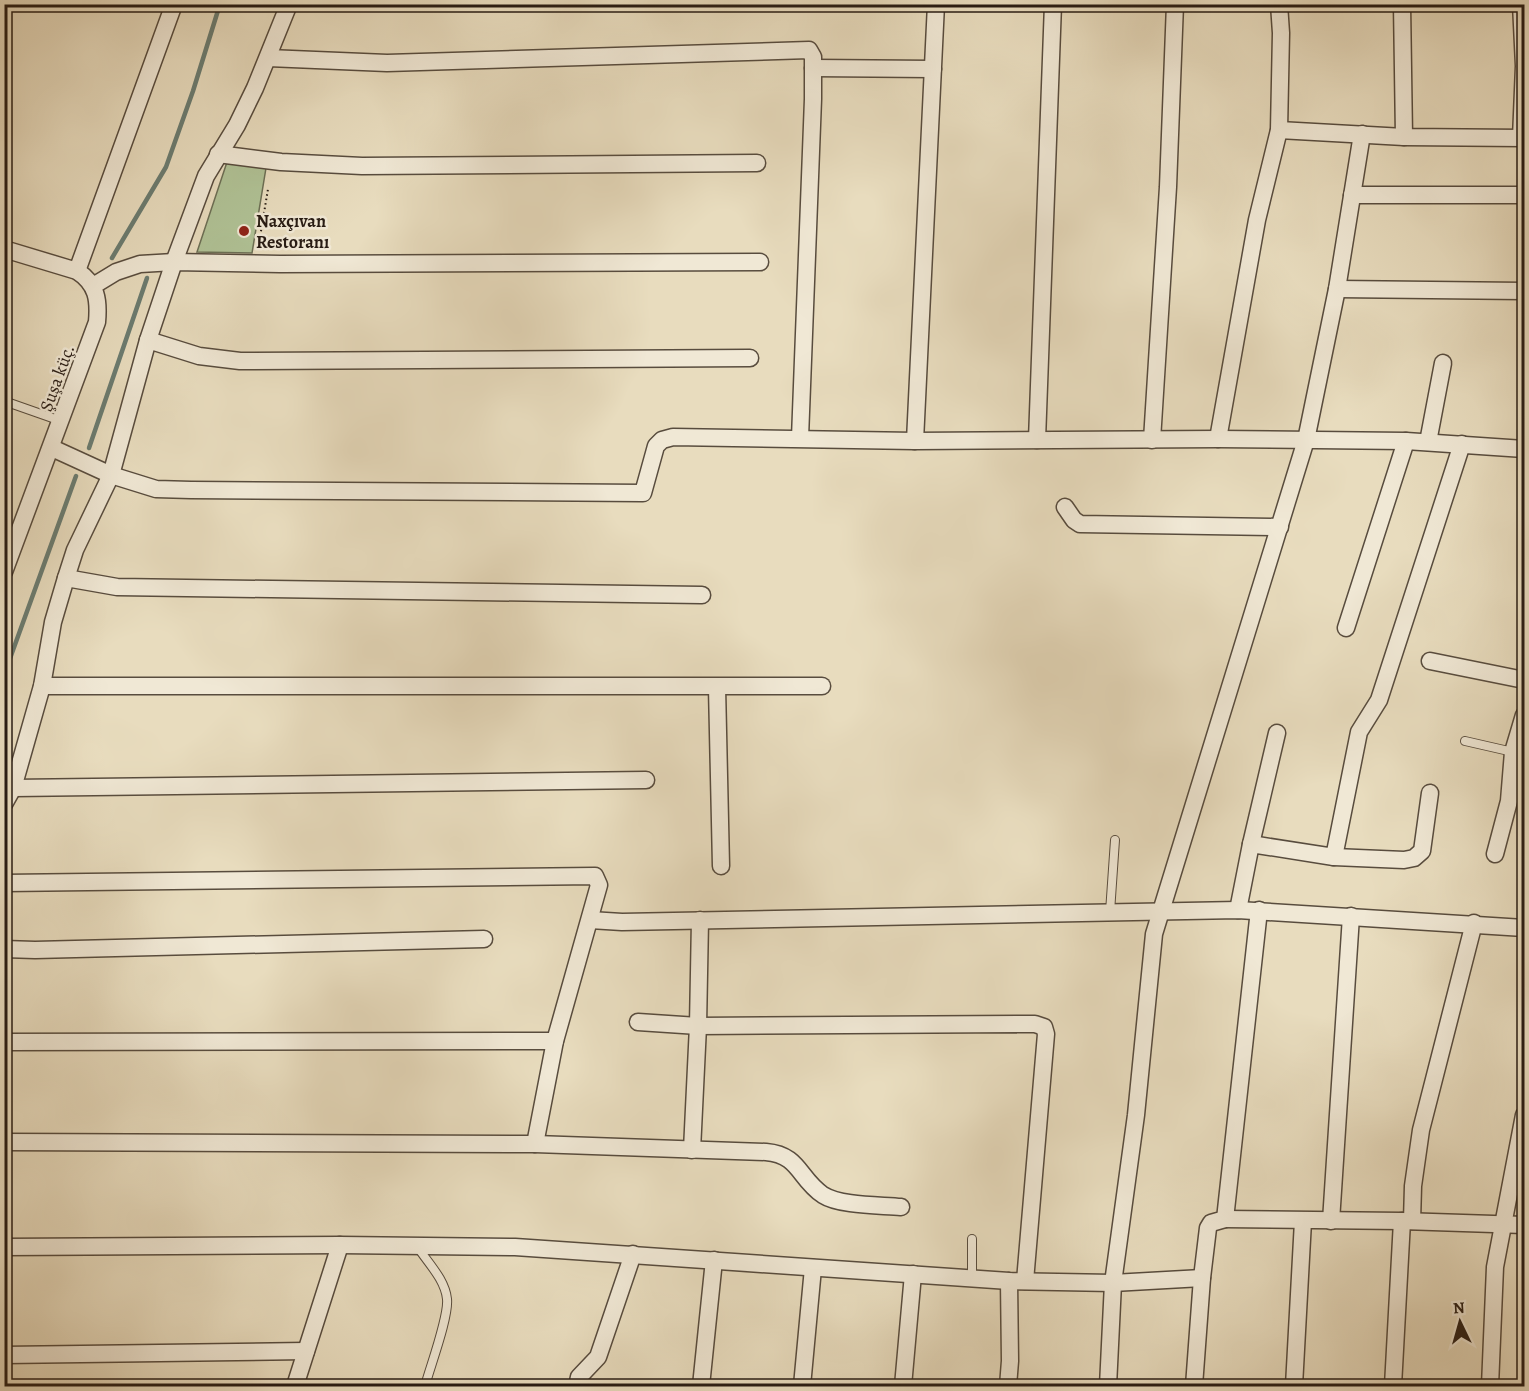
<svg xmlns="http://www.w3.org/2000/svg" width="1529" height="1391" viewBox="0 0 1529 1391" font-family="Alegreya,serif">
	<rect width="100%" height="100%" fill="#e8dcbe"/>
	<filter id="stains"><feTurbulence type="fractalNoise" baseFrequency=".00333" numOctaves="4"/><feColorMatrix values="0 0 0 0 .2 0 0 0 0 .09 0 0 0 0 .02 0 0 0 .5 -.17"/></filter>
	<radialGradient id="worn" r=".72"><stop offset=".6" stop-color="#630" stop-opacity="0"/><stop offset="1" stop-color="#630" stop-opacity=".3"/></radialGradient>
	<!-- green -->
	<path fill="#b0c296" stroke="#6c6f55" stroke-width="1.5" d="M 227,162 L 266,168 L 252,253 L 197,252 Z"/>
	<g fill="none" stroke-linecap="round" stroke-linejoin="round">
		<!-- stream -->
		<g stroke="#6b7c71" stroke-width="4.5">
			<path d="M 112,258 L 166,167 L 193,91 L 220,4"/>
			<path d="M 89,448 L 147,278"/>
			<path d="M 4,675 L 76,476"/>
		</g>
		<defs>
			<g id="service">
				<path d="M 4,401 L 61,421"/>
				<path d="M 1465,741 L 1513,752"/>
				<path d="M 1110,912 L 1115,840"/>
				<path d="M 417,1246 C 427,1262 445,1279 447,1299 C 449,1317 430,1367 425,1386"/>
				<path d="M 972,1277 L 972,1239"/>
			</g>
			<g id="minor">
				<path d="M 1402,4 L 1404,137"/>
				<path d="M 1521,4 L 1524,66 L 1521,138"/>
				<path d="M 268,58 L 387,63 L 809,50 L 813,57 L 813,99 L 800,438"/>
				<path d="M 813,68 L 933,69"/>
				<path d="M 1279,130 L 1404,137 L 1524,138"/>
				<path d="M 218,154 L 281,162 L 362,166 L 757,163"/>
				<path d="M 1352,195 L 1524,195"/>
				<path d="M 4,249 L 77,271 C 97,284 99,300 97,322 L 4,572"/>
				<path d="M 77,271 L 174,4"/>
				<path d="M 93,286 L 116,272 L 140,264 L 174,262 L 280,264 L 760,262"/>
				<path d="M 1337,289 L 1524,291"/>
				<path d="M 148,340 L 199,356 L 240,361 L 750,358"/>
				<path d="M 1218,439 L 1257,220 L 1279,130 L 1281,33 L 1279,4"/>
				<path d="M 1037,440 L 1053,4"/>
				<path d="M 1152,440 L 1168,187 L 1175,4"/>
				<path d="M 915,441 L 936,4"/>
				<path d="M 1428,442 L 1443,363"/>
				<path d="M 52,448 L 111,475 L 156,489 L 191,490 L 643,493 L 656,446 L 662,440 L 673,437 L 915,441 L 1218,439 L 1406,441 L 1524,449"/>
				<path d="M 1065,507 L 1074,520 L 1080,524 L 1280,527"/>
				<path d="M 66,578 L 117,587 L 702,595"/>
				<path d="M 1346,628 L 1406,441"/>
				<path d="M 1430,661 L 1524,680"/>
				<path d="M 42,686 L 822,686"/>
				<path d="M 717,687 L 721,866"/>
				<path d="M 13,788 L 646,780"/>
				<path d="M 4,804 L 13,788 L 42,686 L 53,622 L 66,578 L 75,550 L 111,475 L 148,340 L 174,262 L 206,176 L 237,125 L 255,88 L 289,4"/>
				<path d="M 1251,844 L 1277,733"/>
				<path d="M 1495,854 L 1509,801 L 1513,752 L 1524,715"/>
				<path d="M 1334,857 L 1404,860 L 1414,858 L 1422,851 L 1430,793"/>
				<path d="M 4,883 L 595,876 L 599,885 L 555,1041 L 535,1144"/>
				<path d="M 1238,910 L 1251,844 L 1334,857 L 1359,732 L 1379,700 L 1462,444"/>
				<path d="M 590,920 L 622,922 L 1238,910 L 1524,928"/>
				<path d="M 4,949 L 35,950 L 484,939"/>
				<path d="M 638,1022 L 698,1026 L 1035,1024 L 1044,1027 L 1046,1034 L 1025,1281"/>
				<path d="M 4,1042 L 555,1041"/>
				<path d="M 4,1142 L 535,1144 L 766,1152 C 800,1155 798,1178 823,1195 C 840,1206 881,1205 901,1207"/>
				<path d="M 692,1150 L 698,1026 L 700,920"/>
				<path d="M 1225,1219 L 1402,1221 L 1524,1225"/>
				<path d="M 1331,1221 L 1351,916"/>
				<path d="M 1412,1221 L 1413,1186 L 1421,1130 L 1474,923"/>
				<path d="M 4,1247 L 340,1245 L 515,1247 L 1009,1281 L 1113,1283 L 1202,1278"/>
				<path d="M 4,1355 L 306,1351"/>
				<path d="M 295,1386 L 340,1245"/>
				<path d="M 577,1386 L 579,1377 L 598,1357 L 633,1254"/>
				<path d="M 701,1386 L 714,1260"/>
				<path d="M 802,1386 L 813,1268"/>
				<path d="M 903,1386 L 913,1274"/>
				<path d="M 1008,1386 L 1010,1361 L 1009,1281"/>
				<path d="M 1108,1386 L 1113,1283 L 1136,1115 L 1154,934 L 1306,440 L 1337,289 L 1362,134"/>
				<path d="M 1194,1386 L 1202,1278 L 1208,1228 L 1211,1223 L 1225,1219 L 1259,910"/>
				<path d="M 1294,1386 L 1303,1221"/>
				<path d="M 1393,1386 L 1402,1221"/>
				<path d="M 1490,1386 L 1495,1267 L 1524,1115"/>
			</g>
		</defs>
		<!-- service casing -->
		<use href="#service" stroke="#584c3e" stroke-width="10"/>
		<!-- minor casing -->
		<use href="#minor" stroke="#584c3e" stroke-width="19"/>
		<!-- path -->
		<path stroke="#281c14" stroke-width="2" stroke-dasharray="1.5 3" stroke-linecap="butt" d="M 258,249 L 268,189"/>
		<!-- service -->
		<use href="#service" stroke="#f0e8d5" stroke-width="8"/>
		<!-- minor -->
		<use href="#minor" stroke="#f0e8d5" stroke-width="16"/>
	</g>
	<!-- markers -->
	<circle fill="#8f2418" stroke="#f0e8d5" stroke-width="2" cx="244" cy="231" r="6"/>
	<g text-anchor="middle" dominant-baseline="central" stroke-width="5" stroke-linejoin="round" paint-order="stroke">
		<!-- poi labels -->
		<g font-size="18" font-weight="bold" fill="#281c14" stroke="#f0e8d5" text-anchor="start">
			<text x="256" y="221">Naxçıvan<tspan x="256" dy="21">Restoranı</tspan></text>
		</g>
		<!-- street labels -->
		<g font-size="18" fill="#281c14" stroke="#f0e8d5">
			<text transform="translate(57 378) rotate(-70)">Şuşa küç.</text>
		</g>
	</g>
	<!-- margin -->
	<rect width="1529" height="1391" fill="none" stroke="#e8dcbe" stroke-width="24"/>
	<rect x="6" y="6" width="1517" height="1379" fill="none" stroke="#281c14" stroke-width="3"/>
	<rect x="12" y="12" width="1505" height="1367" fill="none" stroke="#281c14" stroke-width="1.5"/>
	<!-- north arrow -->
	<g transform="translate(1460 1322) rotate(355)" stroke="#f0e8d5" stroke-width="4.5" paint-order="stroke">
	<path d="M0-4.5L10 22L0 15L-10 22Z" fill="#281c14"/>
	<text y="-9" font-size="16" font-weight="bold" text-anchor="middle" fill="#281c14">N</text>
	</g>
	<rect width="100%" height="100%" filter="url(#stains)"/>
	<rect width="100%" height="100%" fill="url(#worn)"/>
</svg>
